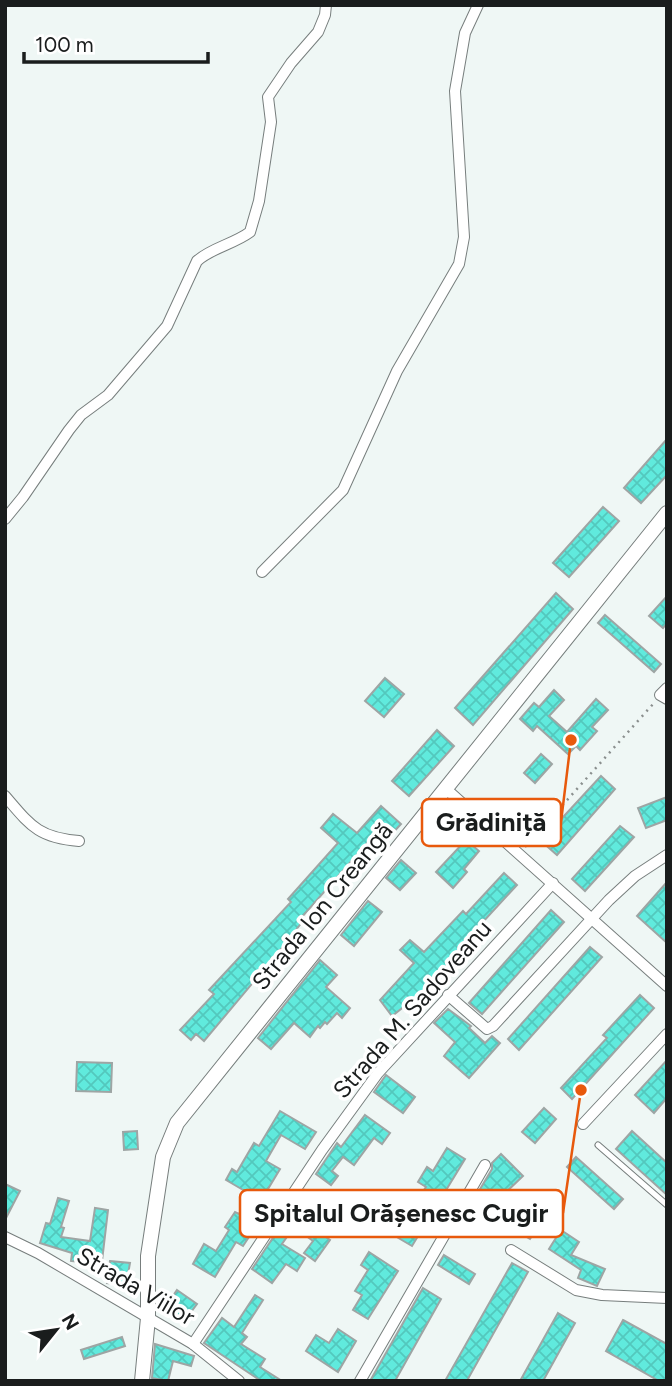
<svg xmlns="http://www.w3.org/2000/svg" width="672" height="1386" viewBox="0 0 672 1386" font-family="Figtree,sans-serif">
	<defs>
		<pattern id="building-cross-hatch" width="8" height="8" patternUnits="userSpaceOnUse" patternTransform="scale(1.75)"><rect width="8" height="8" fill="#60eadd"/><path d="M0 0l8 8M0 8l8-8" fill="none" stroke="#53c8bd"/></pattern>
	</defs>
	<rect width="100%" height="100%" fill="#eff7f5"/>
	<!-- building -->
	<g fill="url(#building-cross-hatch)" stroke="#9ea5a4" stroke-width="2">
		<path d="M 667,439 L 667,475 L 641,503 L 624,488 Z"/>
		<path d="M 603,507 L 619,521 L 569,577 L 553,563 Z"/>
		<path d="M 556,593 L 573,609 L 473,725 L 455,708 Z"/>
		<path d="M 667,596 L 667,623 L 663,628 L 649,616 Z"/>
		<path d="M 605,615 L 661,664 L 654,672 L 598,623 Z"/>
		<path d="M 385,678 L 404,694 L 384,717 L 365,701 Z"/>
		<path d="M 554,690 L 564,700 L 549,716 L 567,732 L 596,699 L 608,710 L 592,727 L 597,731 L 580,750 L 576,746 L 568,754 L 537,726 L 533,731 L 520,719 L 534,703 L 539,707 Z"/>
		<path d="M 437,730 L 454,746 L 409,796 L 392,781 Z"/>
		<path d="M 541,754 L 552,764 L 535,783 L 524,773 Z"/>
		<path d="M 601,776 L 615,789 L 557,855 L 541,841 Z"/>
		<path d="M 667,797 L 667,820 L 646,828 L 638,808 Z"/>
		<path d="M 381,806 L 401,824 L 388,838 L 379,830 L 300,919 L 302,922 L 287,942 L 204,1041 L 196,1034 L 191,1040 L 180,1030 L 214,994 L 209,990 L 291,902 L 288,899 L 338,843 L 321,828 L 333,814 L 357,833 Z"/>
		<path d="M 620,826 L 634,837 L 585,891 L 572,879 Z"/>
		<path d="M 466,840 L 479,851 L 464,869 L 467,872 L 453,888 L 436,872 Z"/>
		<path d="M 401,860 L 416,873 L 400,890 L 386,878 Z"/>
		<path d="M 504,873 L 517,885 L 458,949 L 460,951 L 412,1005 L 410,1002 L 392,1016 L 380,1000 L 414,963 L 400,950 L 410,940 L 424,952 L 463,911 L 466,914 Z"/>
		<path d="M 667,882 L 667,943 L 637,916 Z"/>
		<path d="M 368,901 L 382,912 L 354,946 L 341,935 Z"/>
		<path d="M 551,910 L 564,922 L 482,1014 L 469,1003 Z"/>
		<path d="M 590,947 L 602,957 L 519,1050 L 508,1039 Z"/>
		<path d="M 320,960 L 337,975 L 326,987 L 350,1008 L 342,1018 L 337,1013 L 327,1024 L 325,1022 L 320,1028 L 318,1026 L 310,1037 L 294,1023 L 271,1049 L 258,1038 Z"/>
		<path d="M 640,995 L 654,1008 L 572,1099 L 561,1088 L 607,1038 L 603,1035 Z"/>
		<path d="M 448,1009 L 471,1026 L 469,1028 L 485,1043 L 492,1036 L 500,1043 L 469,1078 L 444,1056 L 455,1042 L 434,1023 Z"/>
		<path d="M 667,1060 L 667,1098 L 654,1113 L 635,1095 Z"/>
		<path d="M 77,1062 L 112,1063 L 111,1092 L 76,1091 Z"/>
		<path d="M 386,1075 L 415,1097 L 403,1113 L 374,1092 Z"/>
		<path d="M 544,1108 L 556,1119 L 535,1143 L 522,1132 Z"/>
		<path d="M 280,1111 L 316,1132 L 305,1149 L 281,1135 L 266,1161 L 280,1169 L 262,1199 L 271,1204 L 243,1246 L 236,1242 L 215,1277 L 193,1264 L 204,1244 L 216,1251 L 229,1230 L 225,1227 L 235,1212 L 239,1214 L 250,1194 L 226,1180 L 232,1169 L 237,1172 L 254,1143 L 259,1146 Z"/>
		<path d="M 365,1115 L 390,1133 L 382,1144 L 374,1138 L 354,1165 L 343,1157 L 332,1171 L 338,1176 L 331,1185 L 316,1174 L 337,1143 L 341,1147 Z"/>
		<path d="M 137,1131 L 138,1149 L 124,1150 L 123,1132 Z"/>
		<path d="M 632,1131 L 667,1163 L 667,1195 L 616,1149 Z"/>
		<path d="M 447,1148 L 465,1159 L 412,1246 L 378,1226 L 397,1196 L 413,1205 L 426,1187 L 418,1182 L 427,1167 L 433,1171 Z"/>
		<path d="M 501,1154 L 523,1176 L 503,1195 L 518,1203 L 516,1206 L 541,1222 L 530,1239 L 495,1218 L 500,1211 L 476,1196 L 492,1169 L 492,1163 Z"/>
		<path d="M 576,1157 L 623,1199 L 614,1209 L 567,1167 Z"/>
		<path d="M 5,1184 L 20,1191 L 5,1220 Z"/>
		<path d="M 305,1190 L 323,1204 L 308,1224 L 330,1240 L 315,1261 L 304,1253 L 313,1241 L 294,1227 L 282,1244 L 305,1258 L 297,1271 L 286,1264 L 272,1283 L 252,1269 Z"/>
		<path d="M 58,1198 L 69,1201 L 61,1227 L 64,1228 L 61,1237 L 90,1241 L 95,1208 L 108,1210 L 102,1261 L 87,1259 L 87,1263 L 71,1261 L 72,1253 L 40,1243 L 46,1223 L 50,1224 Z"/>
		<path d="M 561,1230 L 579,1242 L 571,1255 L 605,1269 L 597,1286 L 578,1278 L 581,1270 L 549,1249 Z"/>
		<path d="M 369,1252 L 398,1271 L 368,1319 L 353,1310 L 362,1295 L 355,1291 L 368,1270 L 361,1265 Z"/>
		<path d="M 444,1255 L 475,1274 L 469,1284 L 438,1265 Z"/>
		<path d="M 110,1261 L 130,1263 L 126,1285 L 107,1283 Z"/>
		<path d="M 512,1263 L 528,1272 L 469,1377 L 467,1381 L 445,1381 Z"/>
		<path d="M 423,1288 L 441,1299 L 395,1381 L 370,1381 Z"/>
		<path d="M 177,1290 L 197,1304 L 185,1320 L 166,1306 Z"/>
		<path d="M 255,1295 L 263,1300 L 242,1333 L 247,1337 L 241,1344 L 265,1359 L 260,1367 L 282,1381 L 261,1381 L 204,1343 L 222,1318 L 234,1327 Z"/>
		<path d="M 558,1313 L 575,1323 L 543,1381 L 520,1381 Z"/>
		<path d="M 623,1320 L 667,1344 L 667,1381 L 659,1381 L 606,1351 Z"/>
		<path d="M 338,1329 L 356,1341 L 338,1372 L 306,1351 L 316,1335 L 329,1343 Z"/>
		<path d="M 122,1337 L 125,1346 L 84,1359 L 81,1350 Z"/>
		<path d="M 155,1344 L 194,1356 L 191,1366 L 173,1361 L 168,1381 L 152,1378 Z"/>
	</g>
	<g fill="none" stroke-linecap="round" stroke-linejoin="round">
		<defs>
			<path id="lane" d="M 598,1145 L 667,1205"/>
			<g id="street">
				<path d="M 5,519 L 23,497 L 69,430 L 81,415 L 108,395 L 167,326 L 197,261 C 211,248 234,244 250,232 L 259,201 L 271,122 L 268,97 L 291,63 L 318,32 L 325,15 L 326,5"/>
				<path d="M 262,572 L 343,490 L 397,371 L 459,264 L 464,237 L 455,91 L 465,33 L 478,5"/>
				<path d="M 667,688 L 660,695 L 667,699"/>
				<path d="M 445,788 L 667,986"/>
				<path d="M 5,796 C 30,825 38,838 79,841"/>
				<path d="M 448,995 L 487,1029 L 493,1026 L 609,900 L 635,876 L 667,855"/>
				<path d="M 583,1124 L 667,1034"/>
				<path d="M 5,1237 L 38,1253 L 193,1344 L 239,1381"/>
				<path d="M 511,1250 L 576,1290 L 602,1295 L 667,1298"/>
				<path d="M 193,1344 L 322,1150 L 378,1073 L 553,883"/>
				<path d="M 360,1381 L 485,1165"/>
			</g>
			<path id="secondary" d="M 142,1381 L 148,1318 L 148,1256 L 163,1157 L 177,1123 L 667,513"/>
		</defs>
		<!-- lane casing -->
		<use href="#lane" stroke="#777e7d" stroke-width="7"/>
		<!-- street casing -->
		<use href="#street" stroke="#777e7d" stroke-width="12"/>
		<!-- secondary casing -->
		<use href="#secondary" stroke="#777e7d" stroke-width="16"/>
		<!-- path -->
		<path stroke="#8a8f8e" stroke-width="2.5" stroke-dasharray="2 5" stroke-linecap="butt" d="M 525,847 L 654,703"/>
		<!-- lane -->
		<use href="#lane" stroke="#fff" stroke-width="5"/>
		<!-- street -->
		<use href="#street" stroke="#fff" stroke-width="10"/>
		<!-- secondary -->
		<use href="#secondary" stroke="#fff" stroke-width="14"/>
	</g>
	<g text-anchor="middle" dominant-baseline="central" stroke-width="7" stroke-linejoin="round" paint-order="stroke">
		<!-- street labels -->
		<g font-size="24" fill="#1a1d1d" stroke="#fff">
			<text transform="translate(322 906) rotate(-51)">Strada Ion Creangă</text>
			<text transform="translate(412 1009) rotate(-49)">Strada M. Sadoveanu</text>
			<text transform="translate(136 1286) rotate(30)">Strada Viilor</text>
		</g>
	</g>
	<!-- callouts -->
	<path fill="none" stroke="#e8590c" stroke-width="2.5" d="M571 740L561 822M581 1090L563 1213"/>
	<g fill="#e8590c" stroke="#fff" stroke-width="2.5">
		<circle cx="571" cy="740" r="7"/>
		<circle cx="581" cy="1090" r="7"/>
	</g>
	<g fill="#fff" stroke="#e8590c" stroke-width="2.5">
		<rect x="422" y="799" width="139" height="47" rx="7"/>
		<rect x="240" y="1190" width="323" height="47" rx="7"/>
	</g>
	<g font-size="26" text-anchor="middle" font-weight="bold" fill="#1a1d1d">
		<text x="491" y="831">Grădiniță</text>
		<text x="401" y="1222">Spitalul Orășenesc Cugir</text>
	</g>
	<!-- border -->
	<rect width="672" height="1386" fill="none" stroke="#1a1d1d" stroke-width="14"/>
	<!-- north arrow -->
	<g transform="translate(56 1330) rotate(60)" stroke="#ffffff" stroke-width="5" paint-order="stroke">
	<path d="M0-5L12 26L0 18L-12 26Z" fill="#1a1d1d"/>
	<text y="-10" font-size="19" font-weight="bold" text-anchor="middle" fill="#1a1d1d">N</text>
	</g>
	<!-- scale -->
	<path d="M24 52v10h184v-10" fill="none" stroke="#1a1d1d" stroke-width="3.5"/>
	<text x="35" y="52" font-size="21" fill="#1a1d1d" stroke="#ffffff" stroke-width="5" paint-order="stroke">100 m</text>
</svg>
